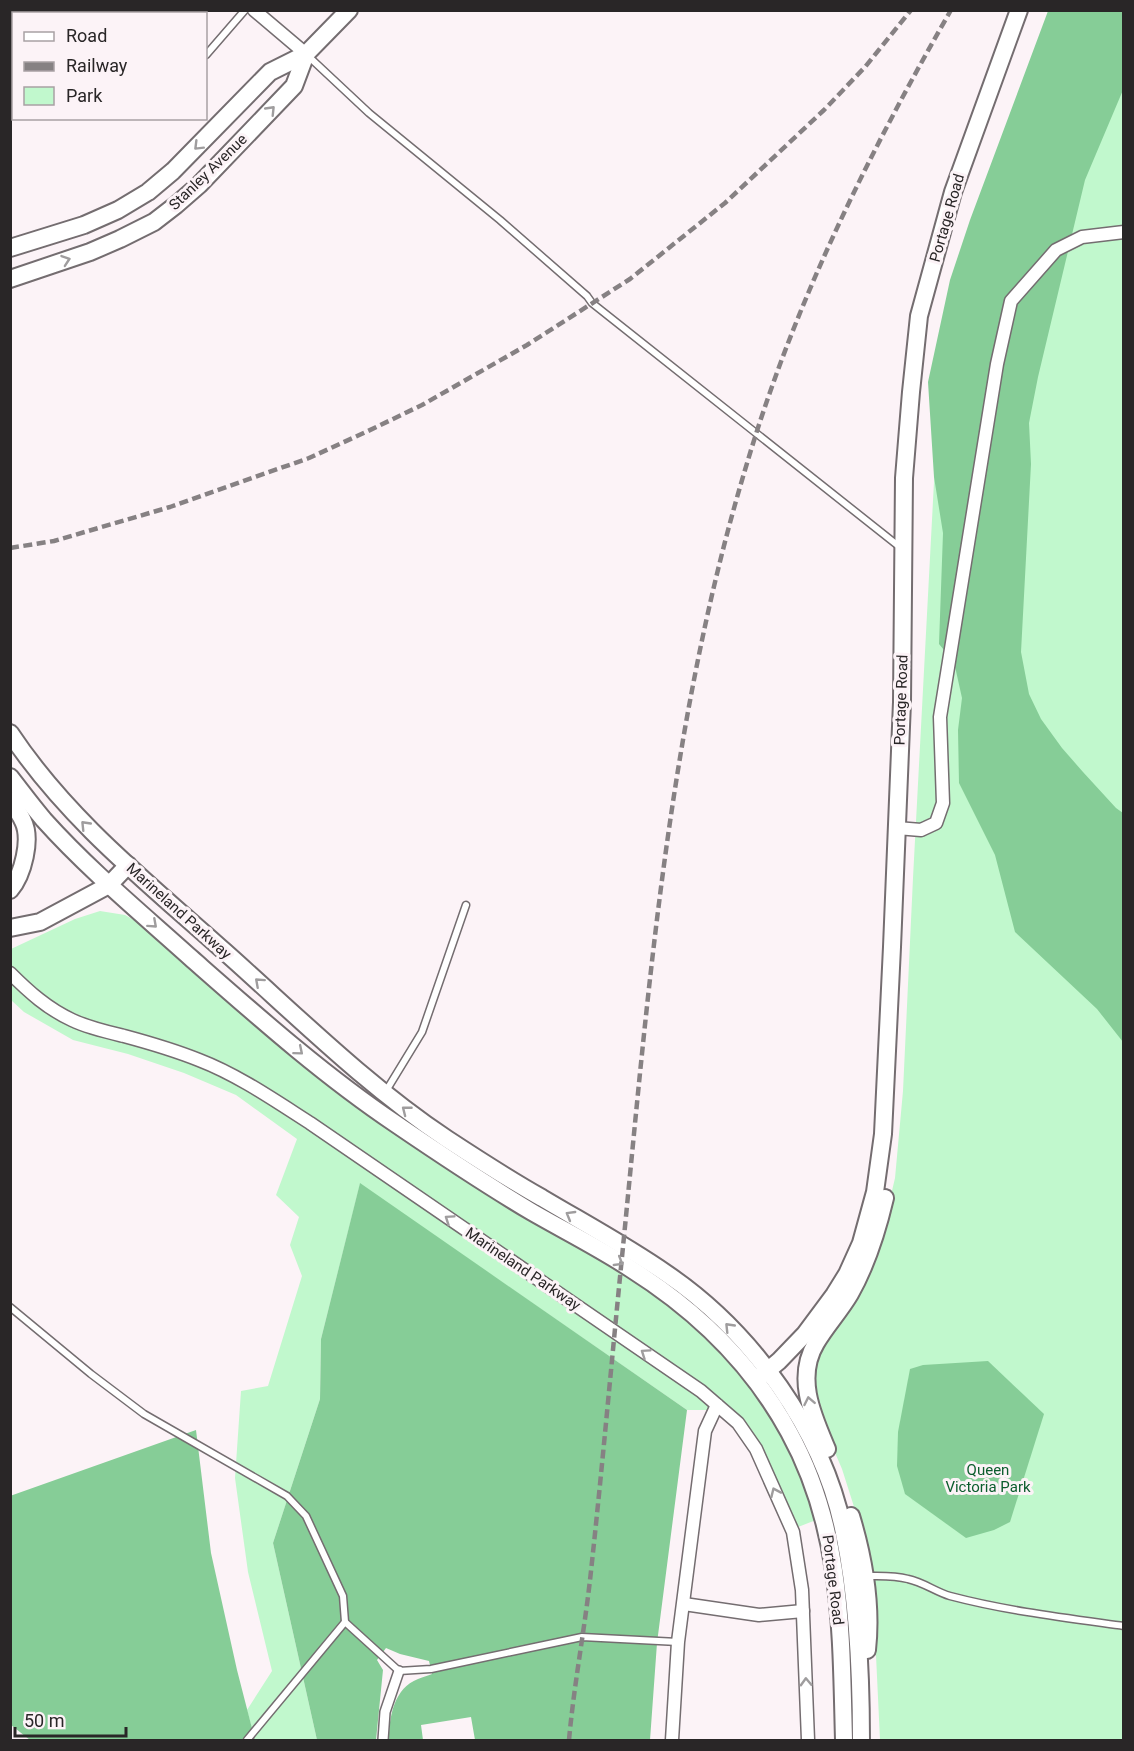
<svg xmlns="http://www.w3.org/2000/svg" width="1134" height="1751" viewBox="0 0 1134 1751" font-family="Roboto,sans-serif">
	<rect width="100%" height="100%" fill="#fcf3f7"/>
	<!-- green -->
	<g fill="#c1f8cd">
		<path d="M 1123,11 L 1123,1740 L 880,1740 L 874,1613 L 856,1513 L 842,1469 L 824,1427 L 811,1373 L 888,1208 L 895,1178 L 903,1091 L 913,878 L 941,350 Z"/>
		<path d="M 100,911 L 125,915 L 145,926 L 282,1047 L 342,1095 L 630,1276 L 675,1309 L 719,1349 L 762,1402 L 796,1461 L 816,1520 L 793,1529 L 731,1410 L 687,1410 L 360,1184 L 321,1339 L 320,1399 L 273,1543 L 317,1740 L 255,1740 L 247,1710 L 272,1671 L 248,1572 L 235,1478 L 241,1391 L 268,1386 L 302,1276 L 290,1245 L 299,1217 L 276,1195 L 297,1139 L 236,1095 L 184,1073 L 128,1054 L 73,1040 L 24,1012 L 11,1000 L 11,949 L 75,919 Z"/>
	</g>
	<!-- forest -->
	<g fill="#86cd97">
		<path d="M 1048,11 L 1123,11 L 1123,90 L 1085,180 L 1038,377 L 1029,423 L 1031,464 L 1021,652 L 1029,694 L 1041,719 L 1062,748 L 1083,772 L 1116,808 L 1123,813 L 1123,1042 L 1097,1009 L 1015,932 L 995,855 L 959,783 L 958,730 L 962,698 L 954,662 L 939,644 L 943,533 L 934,477 L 928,382 L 950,280 L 970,220 Z"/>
		<path d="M 360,1183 L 687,1410 L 657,1643 L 650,1740 L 475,1740 L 471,1717 L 421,1725 L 423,1740 L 389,1740 C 389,1717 394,1688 418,1679 C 422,1677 428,1676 432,1674 L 429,1661 L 400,1654 L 386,1648 L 377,1660 L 383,1670 L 376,1740 L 317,1740 L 273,1543 L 320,1399 L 321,1339 Z"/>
		<path d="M 988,1361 L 1044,1414 L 1010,1522 L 994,1530 L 966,1538 L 905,1494 L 897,1466 L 898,1432 L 910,1369 L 923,1365 Z"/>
		<path d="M 196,1430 L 211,1553 L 237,1670 L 255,1740 L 30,1740 L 11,1725 L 10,1496 Z"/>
	</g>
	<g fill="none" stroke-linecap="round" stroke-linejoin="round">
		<defs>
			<g id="service">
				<path d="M 178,14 L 181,10"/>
				<path d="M 206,55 L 245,10"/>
				<path d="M 307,55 L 369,113 L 500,220 L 587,296 L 592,303 L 901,548"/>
				<path d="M 386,1091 L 422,1032 L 466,905"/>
				<path d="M 10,1307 L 91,1374 L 144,1414 L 287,1496 L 306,1516 L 343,1596 L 345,1622 L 399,1671 L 431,1669 L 582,1637 L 678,1642"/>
				<path d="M 866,1576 C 880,1576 894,1575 908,1579 C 923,1582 936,1592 950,1596 C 1007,1611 1066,1618 1124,1626"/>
				<path d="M 247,1740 L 345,1622"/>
			</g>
			<path id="pedestrian" d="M 383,1740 L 385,1712 L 399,1671"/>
			<g id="minor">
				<path d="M 254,10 L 306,54"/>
				<path d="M 897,828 L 921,830 L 936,823 L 943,803 L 940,717 L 997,364 L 1011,301 L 1056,250 L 1082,237 L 1124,232"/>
				<path d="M 10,973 C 29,992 48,1009 72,1020 C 89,1028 107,1032 124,1036 C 150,1043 174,1050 199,1060 C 238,1075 274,1100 310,1123 L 701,1391 L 738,1423 L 756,1449 L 793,1532 L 802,1590 L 808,1740"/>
				<path d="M 684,1604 L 759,1615 L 803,1611"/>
				<path d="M 672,1740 L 678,1642 L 705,1431 L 717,1405"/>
			</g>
			<g id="secondary">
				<path d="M 10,248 L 84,225 L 118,210 L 148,192 L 173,171 L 270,72 L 306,54 L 349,10"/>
				<path d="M 10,279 L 90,252 L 120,239 L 154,222 L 176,205 L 199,185 L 294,86 L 306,54"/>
				<path d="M 10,733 C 67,819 148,883 224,951 C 297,1016 366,1085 447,1139 C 479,1160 510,1180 542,1198 C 584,1223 627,1246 667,1274 C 752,1332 824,1431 844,1533 C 858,1601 861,1671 861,1740"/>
				<path d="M 10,777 C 21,791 32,806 44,820 C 89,870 141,913 191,958 C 257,1016 323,1075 396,1124 C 440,1154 485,1184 532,1212 C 565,1231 599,1248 631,1269 C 696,1310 752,1364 789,1432 C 843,1530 841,1632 844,1740"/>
				<path d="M 10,800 C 15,807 20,814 23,821 C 32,839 23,875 10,890"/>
				<path d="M 10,928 L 40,922 L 109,885 L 128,865"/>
				<path d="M 756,1380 L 779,1361 L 805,1334 L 834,1295 L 847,1274 L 861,1243 L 875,1192 L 883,1134 L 892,947 L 902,702 L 904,478 L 911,392 L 919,316 L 953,192 L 1019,10"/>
				<path d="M 827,1449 C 813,1416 795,1378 816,1343 C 826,1326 840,1311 850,1294 C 867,1264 877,1232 885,1198"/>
				<path d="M 851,1516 C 864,1559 872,1605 867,1650"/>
			</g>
		</defs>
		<!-- service casing -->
		<use href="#service" stroke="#746d70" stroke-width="9"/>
		<!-- pedestrian casing -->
		<use href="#pedestrian" stroke="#746d70" stroke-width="12"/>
		<!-- minor casing -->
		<use href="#minor" stroke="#746d70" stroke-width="15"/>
		<!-- secondary casing -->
		<use href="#secondary" stroke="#746d70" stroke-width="20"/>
		<!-- service -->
		<use href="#service" stroke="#fff" stroke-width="6"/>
		<!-- pedestrian -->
		<use href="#pedestrian" stroke="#fff" stroke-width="9"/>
		<!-- minor -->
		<use href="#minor" stroke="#fff" stroke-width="12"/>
		<!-- secondary -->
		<use href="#secondary" stroke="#fff" stroke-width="16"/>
		<!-- rail -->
		<g stroke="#868183" stroke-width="4.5" stroke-dasharray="9 4.5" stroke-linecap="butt">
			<path d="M 10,548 L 54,541 L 170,507 L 309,458 L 368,431 L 422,405 L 527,345 L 630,279 L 725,203 L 824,110 L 865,67 L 911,10"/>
			<path d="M 569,1740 C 574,1684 585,1628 591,1571 C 602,1470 611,1368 621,1267 C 648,996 668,722 748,460 C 795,302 869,153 951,10"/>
		</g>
	</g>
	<!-- one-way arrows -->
	<defs><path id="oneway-chevron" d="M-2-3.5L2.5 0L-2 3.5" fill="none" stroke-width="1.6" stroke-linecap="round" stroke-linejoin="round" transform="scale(1.5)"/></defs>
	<g stroke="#9f9d9e">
		<use href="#oneway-chevron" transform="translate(271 110) rotate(-46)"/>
		<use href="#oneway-chevron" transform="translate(198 146) rotate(135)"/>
		<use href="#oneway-chevron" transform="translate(66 260) rotate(-19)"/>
		<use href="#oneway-chevron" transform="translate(85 825) rotate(-134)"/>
		<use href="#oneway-chevron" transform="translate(153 924) rotate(42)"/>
		<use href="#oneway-chevron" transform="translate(259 982) rotate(-138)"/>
		<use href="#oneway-chevron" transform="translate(299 1051) rotate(40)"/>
		<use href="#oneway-chevron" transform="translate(406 1110) rotate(-142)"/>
		<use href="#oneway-chevron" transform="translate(570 1215) rotate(-150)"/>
		<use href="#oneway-chevron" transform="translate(449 1219) rotate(-146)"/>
		<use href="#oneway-chevron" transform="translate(619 1262) rotate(31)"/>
		<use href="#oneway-chevron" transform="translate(729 1327) rotate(-134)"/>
		<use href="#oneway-chevron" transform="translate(645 1353) rotate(-146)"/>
		<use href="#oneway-chevron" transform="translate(809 1401) rotate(-101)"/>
		<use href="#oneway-chevron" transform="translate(775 1492) rotate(-114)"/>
		<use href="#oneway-chevron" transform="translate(806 1682) rotate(-92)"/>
	</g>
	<g text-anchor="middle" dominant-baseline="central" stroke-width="6" stroke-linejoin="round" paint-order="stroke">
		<!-- street labels -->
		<g font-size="15" fill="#292627" stroke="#fcf3f7">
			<text transform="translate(208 172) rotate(-44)">Stanley Avenue</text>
			<text transform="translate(947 218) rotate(-74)">Portage Road</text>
			<text transform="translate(901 700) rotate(-88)">Portage Road</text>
			<text transform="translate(179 911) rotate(42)">Marineland Parkway</text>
			<text transform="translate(523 1269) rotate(34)">Marineland Parkway</text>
			<text transform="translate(833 1580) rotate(83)">Portage Road</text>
		</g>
		<!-- park labels -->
		<g font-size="15" fill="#0b5d2d" stroke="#fcf3f7">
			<text x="988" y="1470">Queen<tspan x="988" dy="17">Victoria Park</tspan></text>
		</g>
	</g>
	<!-- border -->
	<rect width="1134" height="1751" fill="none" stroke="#292627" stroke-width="24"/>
	<!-- legend -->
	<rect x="12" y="12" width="195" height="108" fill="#fcf3f7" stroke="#a8a1a4" stroke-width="1.5"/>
	<rect x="24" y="32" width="30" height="9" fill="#ffffff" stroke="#a8a1a4" stroke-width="1.5"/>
	<text x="66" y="42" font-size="18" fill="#292627">Road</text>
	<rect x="24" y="62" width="30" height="9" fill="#868183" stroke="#a8a1a4" stroke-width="1.5"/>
	<text x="66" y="72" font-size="18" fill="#292627">Railway</text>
	<rect x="24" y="87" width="30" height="18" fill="#c1f8cd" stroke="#a8a1a4" stroke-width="1.5"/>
	<text x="66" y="102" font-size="18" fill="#292627">Park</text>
	<!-- scale -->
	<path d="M15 1727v9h111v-9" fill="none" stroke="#292627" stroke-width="3"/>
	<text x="24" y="1727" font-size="18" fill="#292627" stroke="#fcf3f7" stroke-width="4.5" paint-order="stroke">50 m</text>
</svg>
